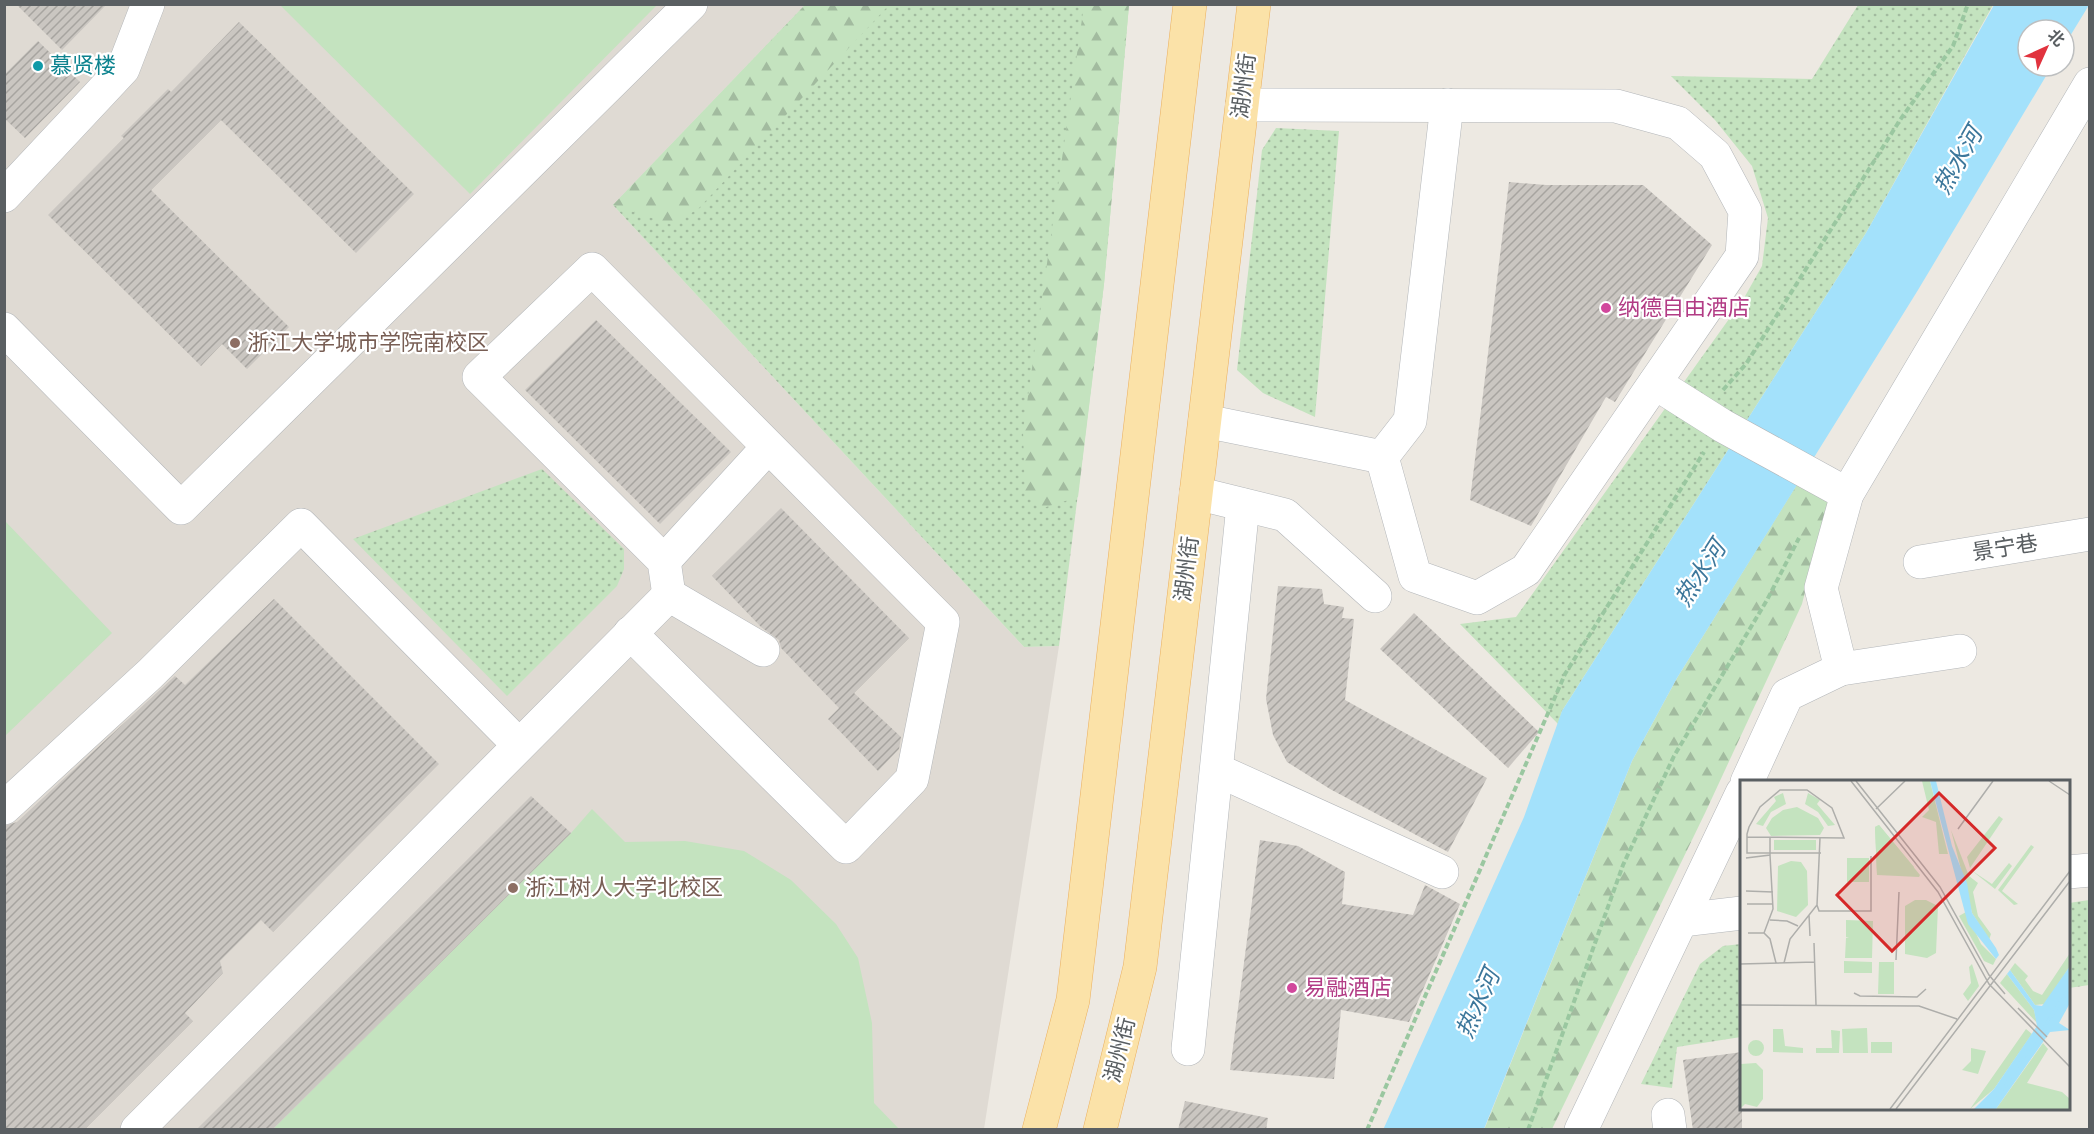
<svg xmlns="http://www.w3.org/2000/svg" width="2094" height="1134" viewBox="0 0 2094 1134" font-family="'Alegreya Sans','Noto Sans SC',sans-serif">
	<defs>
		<pattern id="grass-dots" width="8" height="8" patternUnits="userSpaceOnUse" patternTransform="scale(1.5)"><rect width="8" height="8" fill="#c4e3bf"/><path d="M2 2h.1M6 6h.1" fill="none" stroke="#a2bb9f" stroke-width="1.8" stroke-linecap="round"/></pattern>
		<pattern id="forest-firs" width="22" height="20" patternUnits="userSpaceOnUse" patternTransform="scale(1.5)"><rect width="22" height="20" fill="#c4e3bf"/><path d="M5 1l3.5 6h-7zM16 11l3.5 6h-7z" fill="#a2bb9f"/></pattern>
		<pattern id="building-hatch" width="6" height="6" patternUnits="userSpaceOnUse" patternTransform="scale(1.5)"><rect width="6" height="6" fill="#cac6c1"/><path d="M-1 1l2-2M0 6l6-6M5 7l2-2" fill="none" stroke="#a7a4a0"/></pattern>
	</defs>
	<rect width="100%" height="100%" fill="#ede9e2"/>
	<!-- education -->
	<path fill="#dfdad3" d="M 5,5 L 805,5 L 613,205 L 1024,647 L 1059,646 L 984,1129 L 5,1130 Z"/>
	<!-- grass -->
	<g fill="url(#grass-dots)">
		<path d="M 805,5 L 1129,5 L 1104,284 L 1059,646 L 1024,647 L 613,205 Z"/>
		<path d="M 1858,5 L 1993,5 L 1866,233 L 1562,711 L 1558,724 L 1460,624 L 1516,617 L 1744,298 L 1762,266 L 1768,218 L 1752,166 L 1715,120 L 1671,76 L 1812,79 Z"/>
		<path d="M 1276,128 L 1339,131 L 1315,417 L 1263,393 L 1237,370 L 1262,150 Z"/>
		<path d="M 542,469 L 624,549 L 624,569 L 617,586 L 507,696 L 353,539 Z"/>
		<path d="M 2089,900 L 2089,985 L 2069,988 L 2069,903 Z"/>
		<path d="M 1741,944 L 1741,1037 L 1677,1047 L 1672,1088 L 1641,1084 L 1700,964 L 1723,946 Z"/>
	</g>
	<!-- forest -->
	<g fill="url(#forest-firs)">
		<path d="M 805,5 L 889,5 L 699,208 L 673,225 L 613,205 Z"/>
		<path d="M 1084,5 L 1129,5 L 1104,284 L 1078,497 L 1043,508 L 1025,491 L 1023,431 Z"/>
		<path d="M 1799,481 L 1828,503 L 1802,604 L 1706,811 L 1552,1129 L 1484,1130 L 1632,761 L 1677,678 Z"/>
	</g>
	<!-- pitch -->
	<g fill="#c4e3bf">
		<path d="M 280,5 L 657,5 L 470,194 Z"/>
		<path d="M 5,521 L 112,633 L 5,736 Z"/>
		<path d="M 592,809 L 625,842 L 685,841 L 744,851 L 791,880 L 836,924 L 858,958 L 872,1023 L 874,1103 L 899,1129 L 272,1130 L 571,833 Z"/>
	</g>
	<!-- water -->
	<path fill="#a3e1fb" d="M 1994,5 L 2089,5 L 2064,46 L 2064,30 L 2028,30 L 2028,66 L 2052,66 L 1918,290 L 1677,678 L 1632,761 L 1484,1129 L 1383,1130 L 1524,817 L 1562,711 L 1866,233 Z"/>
	<!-- building -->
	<g fill="url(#building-hatch)">
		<path d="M 16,4 L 107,4 L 62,50 Z"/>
		<path d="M 239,22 L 414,194 L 356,253 L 221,120 L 151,190 L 289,327 L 247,369 L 222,344 L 201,366 L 48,215 L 124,138 L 121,136 L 168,89 L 171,92 Z"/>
		<path d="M 38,41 L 80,82 L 25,138 L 4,118 L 4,75 Z"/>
		<path d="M 1509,182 L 1546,185 L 1643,185 L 1712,245 L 1615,402 L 1606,397 L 1531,526 L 1470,500 Z"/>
		<path d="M 596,320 L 731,452 L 660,524 L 525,390 Z"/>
		<path d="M 781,508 L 909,638 L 854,693 L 901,737 L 899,749 L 878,771 L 828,719 L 839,708 L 781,648 L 779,640 L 761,627 L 712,576 Z"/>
		<path d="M 1278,586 L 1322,589 L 1324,604 L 1344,607 L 1342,618 L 1354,619 L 1345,700 L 1487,778 L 1448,852 L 1330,789 L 1287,762 L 1273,735 L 1266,699 Z"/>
		<path d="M 274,599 L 439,764 L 273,932 L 261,920 L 220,961 L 223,973 L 185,1013 L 193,1021 L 84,1130 L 4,1130 L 4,826 L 17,822 L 175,676 L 185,685 Z"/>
		<path d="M 1414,613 L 1539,732 L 1508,768 L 1380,649 Z"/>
		<path d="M 531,796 L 571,833 L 272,1130 L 196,1130 Z"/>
		<path d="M 1260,840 L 1298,846 L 1345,872 L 1342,904 L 1413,915 L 1425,885 L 1460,904 L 1409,1022 L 1341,1010 L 1334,1079 L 1230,1070 Z"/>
		<path d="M 1742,1052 L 1742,1130 L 1693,1130 L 1683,1060 Z"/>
		<path d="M 1185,1101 L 1268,1118 L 1266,1130 L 1178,1130 Z"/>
	</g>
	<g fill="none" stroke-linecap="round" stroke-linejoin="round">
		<defs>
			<g id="minor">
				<path d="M 4,196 L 123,69 L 148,4"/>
				<path d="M 4,329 L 181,508 L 691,4"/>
				<path d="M 1655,383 L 1723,426 L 1847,494"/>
				<path d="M 1205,421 L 1382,457 L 1415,576 L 1477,598 L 1526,570 L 1742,256 L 1745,211 L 1715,155 L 1678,123 L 1616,106 L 1242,105"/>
				<path d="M 1382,457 L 1410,421 L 1447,105"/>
				<path d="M 1196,493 L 1285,515 L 1375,596"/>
				<path d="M 664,561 L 768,447"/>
				<path d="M 1920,562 L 2090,534"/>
				<path d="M 669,595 L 763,650"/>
				<path d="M 630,633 L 846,847 L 912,779 L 943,622 L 592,269 L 479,377 L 664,561 L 669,595"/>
				<path d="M 1841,669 L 1821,588 L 1847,494 L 2090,84"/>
				<path d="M 1217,770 L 1442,872"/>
				<path d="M 1747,782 L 1787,695 L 1841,669 L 1960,651"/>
				<path d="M 4,808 L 150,674 L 301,525 L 519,745"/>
				<path d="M 2068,872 L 2090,870"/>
				<path d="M 1682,920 L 1742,913"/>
				<path d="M 1188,1049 L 1243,505"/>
				<path d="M 1668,1115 L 1670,1130"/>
				<path d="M 137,1130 L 669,595"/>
				<path d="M 1581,1130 L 1742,793"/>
			</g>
			<g id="major">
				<path d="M 1039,1130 L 1073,1000 L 1190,4"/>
				<path d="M 1100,1130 L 1140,967 L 1254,4"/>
			</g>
		</defs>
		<!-- minor casing -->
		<use href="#minor" stroke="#b3b6b9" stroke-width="34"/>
		<!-- major casing -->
		<use href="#major" stroke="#ebaf5d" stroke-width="34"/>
		<!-- path -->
		<g stroke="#9ac7a0" stroke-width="4" stroke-dasharray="6 3" stroke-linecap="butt">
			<path d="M 1723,390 L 1746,364 L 1900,120 L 1953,46 L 1968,4"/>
			<path d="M 1367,1130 L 1565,674 L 1704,452"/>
			<path d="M 1528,1130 L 1623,865 L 1674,756 L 1767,600 L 1799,538"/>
		</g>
		<!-- minor -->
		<use href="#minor" stroke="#fff" stroke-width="33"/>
		<!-- major -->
		<use href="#major" stroke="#fbe2a8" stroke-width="33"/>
	</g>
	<!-- markers -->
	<circle fill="#0f9aa8" stroke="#fff" stroke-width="2" cx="38" cy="66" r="6"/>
	<g fill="#d1479c" stroke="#fff" stroke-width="2">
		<circle cx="1606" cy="308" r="6"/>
		<circle cx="1292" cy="988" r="6"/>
	</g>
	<g fill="#8d6e63" stroke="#fff" stroke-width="2">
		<circle cx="235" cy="343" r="6"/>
		<circle cx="513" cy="888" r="6"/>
	</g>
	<g text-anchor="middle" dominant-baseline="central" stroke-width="4.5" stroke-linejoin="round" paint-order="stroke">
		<!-- culture labels -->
		<g font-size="22" fill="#0d838f" stroke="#fff" text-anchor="start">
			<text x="50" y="66">慕贤楼</text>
		</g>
		<!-- street labels -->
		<g font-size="22" fill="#5a5f62" stroke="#fff">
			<text transform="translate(1244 86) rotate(-83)">湖州街</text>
			<text transform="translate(2005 548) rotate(-9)">景宁巷</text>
			<text transform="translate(1187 569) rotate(-83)">湖州街</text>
			<text transform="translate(1120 1050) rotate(-76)">湖州街</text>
		</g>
		<!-- hotel labels -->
		<g font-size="22" fill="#b23c85" stroke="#fff" text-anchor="start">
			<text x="1618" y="308">纳德自由酒店</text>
			<text x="1304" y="988">易融酒店</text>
		</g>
		<!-- education labels -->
		<g font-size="22" fill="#785e54" stroke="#fff" text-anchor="start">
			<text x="247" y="343">浙江大学城市学院南校区</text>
			<text x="525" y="888">浙江树人大学北校区</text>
		</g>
		<!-- water labels -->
		<g font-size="24" font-style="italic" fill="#3c779b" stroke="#fff">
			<text transform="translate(1959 161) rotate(-60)">热水河</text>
			<text transform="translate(1701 574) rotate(-57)">热水河</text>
			<text transform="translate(1479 1004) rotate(-66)">热水河</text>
		</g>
	</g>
	<!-- overview -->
	<g transform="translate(1740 780)">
		<rect width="330" height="330" fill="#ede9e2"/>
		<path d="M 182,1 L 190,1 L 208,74 L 199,74 L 196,42 L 182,37 L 189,30 ZM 43,13 L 46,24 L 31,32 L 23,46 L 16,44 L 36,21 L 34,17 ZM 68,13 L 80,20 L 77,24 L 95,45 L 88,46 L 78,32 L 65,24 ZM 57,27 L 78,38 L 84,48 L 80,55 L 31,56 L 26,48 L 32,38 L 43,30 ZM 259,36 L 263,39 L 230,88 L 227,77 ZM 139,45 L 180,95 L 179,97 L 137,95 L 135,47 ZM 291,65 L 294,67 L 262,111 L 278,124 L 274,125 L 258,110 ZM 269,83 L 272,86 L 255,109 L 231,90 L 252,104 ZM 139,182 L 154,182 L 154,214 L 138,214 ZM 232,184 L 239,206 L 228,221 L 223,214 L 231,203 L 229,187 ZM 267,194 L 294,230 L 297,243 L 260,203 ZM 127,248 L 128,273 L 103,273 L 102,249 ZM 33,249 L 43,249 L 45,266 L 63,268 L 63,273 L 33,272 ZM 91,250 L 100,251 L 99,273 L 76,273 L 76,268 L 92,268 ZM 131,262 L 152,262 L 152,273 L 131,273 ZM 231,268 L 246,271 L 238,294 L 222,290 L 231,281 Z" fill="#c4e3bf"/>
		<path d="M 139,45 L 174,87 L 173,89 L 141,52 L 141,91 L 137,95 L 135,47 ZM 211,50 L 229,96 L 238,103 L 233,112 L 238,136 L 251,154 L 249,160 L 232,133 ZM 226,132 L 241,164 L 256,179 L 253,185 L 244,181 L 219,136 ZM 330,173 L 330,186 L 313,212 L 305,224 L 295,225 L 270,190 L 275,183 L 288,196 L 285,200 L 293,211 L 302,215 ZM 286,249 L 292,254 L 254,309 L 230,329 Z" fill="#c4e3bf"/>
		<path d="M 303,263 L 308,269 L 287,303 L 322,312 L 330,319 L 330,329 L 256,329 Z" fill="#c4e3bf"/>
		<path d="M 34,60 L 76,60 L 76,70 L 34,70 ZM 107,78 L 129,78 L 129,102 L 107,102 ZM 51,81 L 61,82 L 67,91 L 68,125 L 56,137 L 37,131 L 38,86 ZM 175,120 L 186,120 L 198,126 L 196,173 L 187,178 L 165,174 L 165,126 ZM 106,140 L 133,141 L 132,178 L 105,178 L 106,158 L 109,157 L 106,157 ZM 104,181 L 132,182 L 132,193 L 104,193 ZM8 268a8 8 0 1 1 16 0a8 8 0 1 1-16 0ZM 16,283 L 23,290 L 23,319 L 17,327 L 5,324 L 0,329 L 1,284 Z" fill="#c4e3bf"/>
		<path d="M 190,1 L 196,1 L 212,66 L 227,103 L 232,133 L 256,168 L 259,175 L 256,179 L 228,144 ZM 330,186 L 330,223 L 319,243 L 330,250 L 310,252 L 256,329 L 234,329 L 254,309 L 297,246 L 294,230 L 267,194 L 270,190 L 295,225 L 302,226 Z" fill="#a3e1fb"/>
		<path fill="none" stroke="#a3e1fb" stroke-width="3" d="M 303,248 L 330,208M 250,329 L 297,257"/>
		<path fill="none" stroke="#aeaeab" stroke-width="1.5" d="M 111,1 L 198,112 L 249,204 L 330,287M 116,1 L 200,107 L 249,195 L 265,214M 309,1 L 330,15M 136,29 L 165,1M 218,49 L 253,1M 7,57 L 104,58 L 92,28 L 67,10 L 40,10 L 20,27 L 9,47 L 7,54 L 7,73 L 81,73M 6,78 L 30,75 L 30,57M 6,111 L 33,112M 7,124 L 33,124M 77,125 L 79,131 L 131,131 L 131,76M 69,135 L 70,156M 30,140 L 47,141 L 58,146M 8,153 L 24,153 L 30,159 L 36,183M 24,153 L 33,129 L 30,75M 74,163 L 76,225M 156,180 L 159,112M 44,183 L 50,159 L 77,125 L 80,58M 0,184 L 75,182M 114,213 L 120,216 L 177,217 L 186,209M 0,225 L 179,226 L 217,239M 278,228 L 307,257M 150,329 L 330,91M 156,329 L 330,101"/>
		<path fill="#d62828" fill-opacity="0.15" stroke="#d62828" stroke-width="3" d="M 199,13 L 255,68 L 152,171 L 97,115 Z"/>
		<rect width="330" height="330" fill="none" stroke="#5a5f62" stroke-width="3"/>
	</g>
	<!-- border -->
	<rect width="2094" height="1134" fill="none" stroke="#5a5f62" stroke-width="12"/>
	<!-- north arrow -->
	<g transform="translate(2046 48) rotate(45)"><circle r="28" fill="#ffffff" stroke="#bdbfc0" stroke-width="1.5"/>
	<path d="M0-4.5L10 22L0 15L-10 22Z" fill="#e1333e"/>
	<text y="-9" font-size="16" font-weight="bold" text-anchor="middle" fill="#5a5f62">北</text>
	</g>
</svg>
